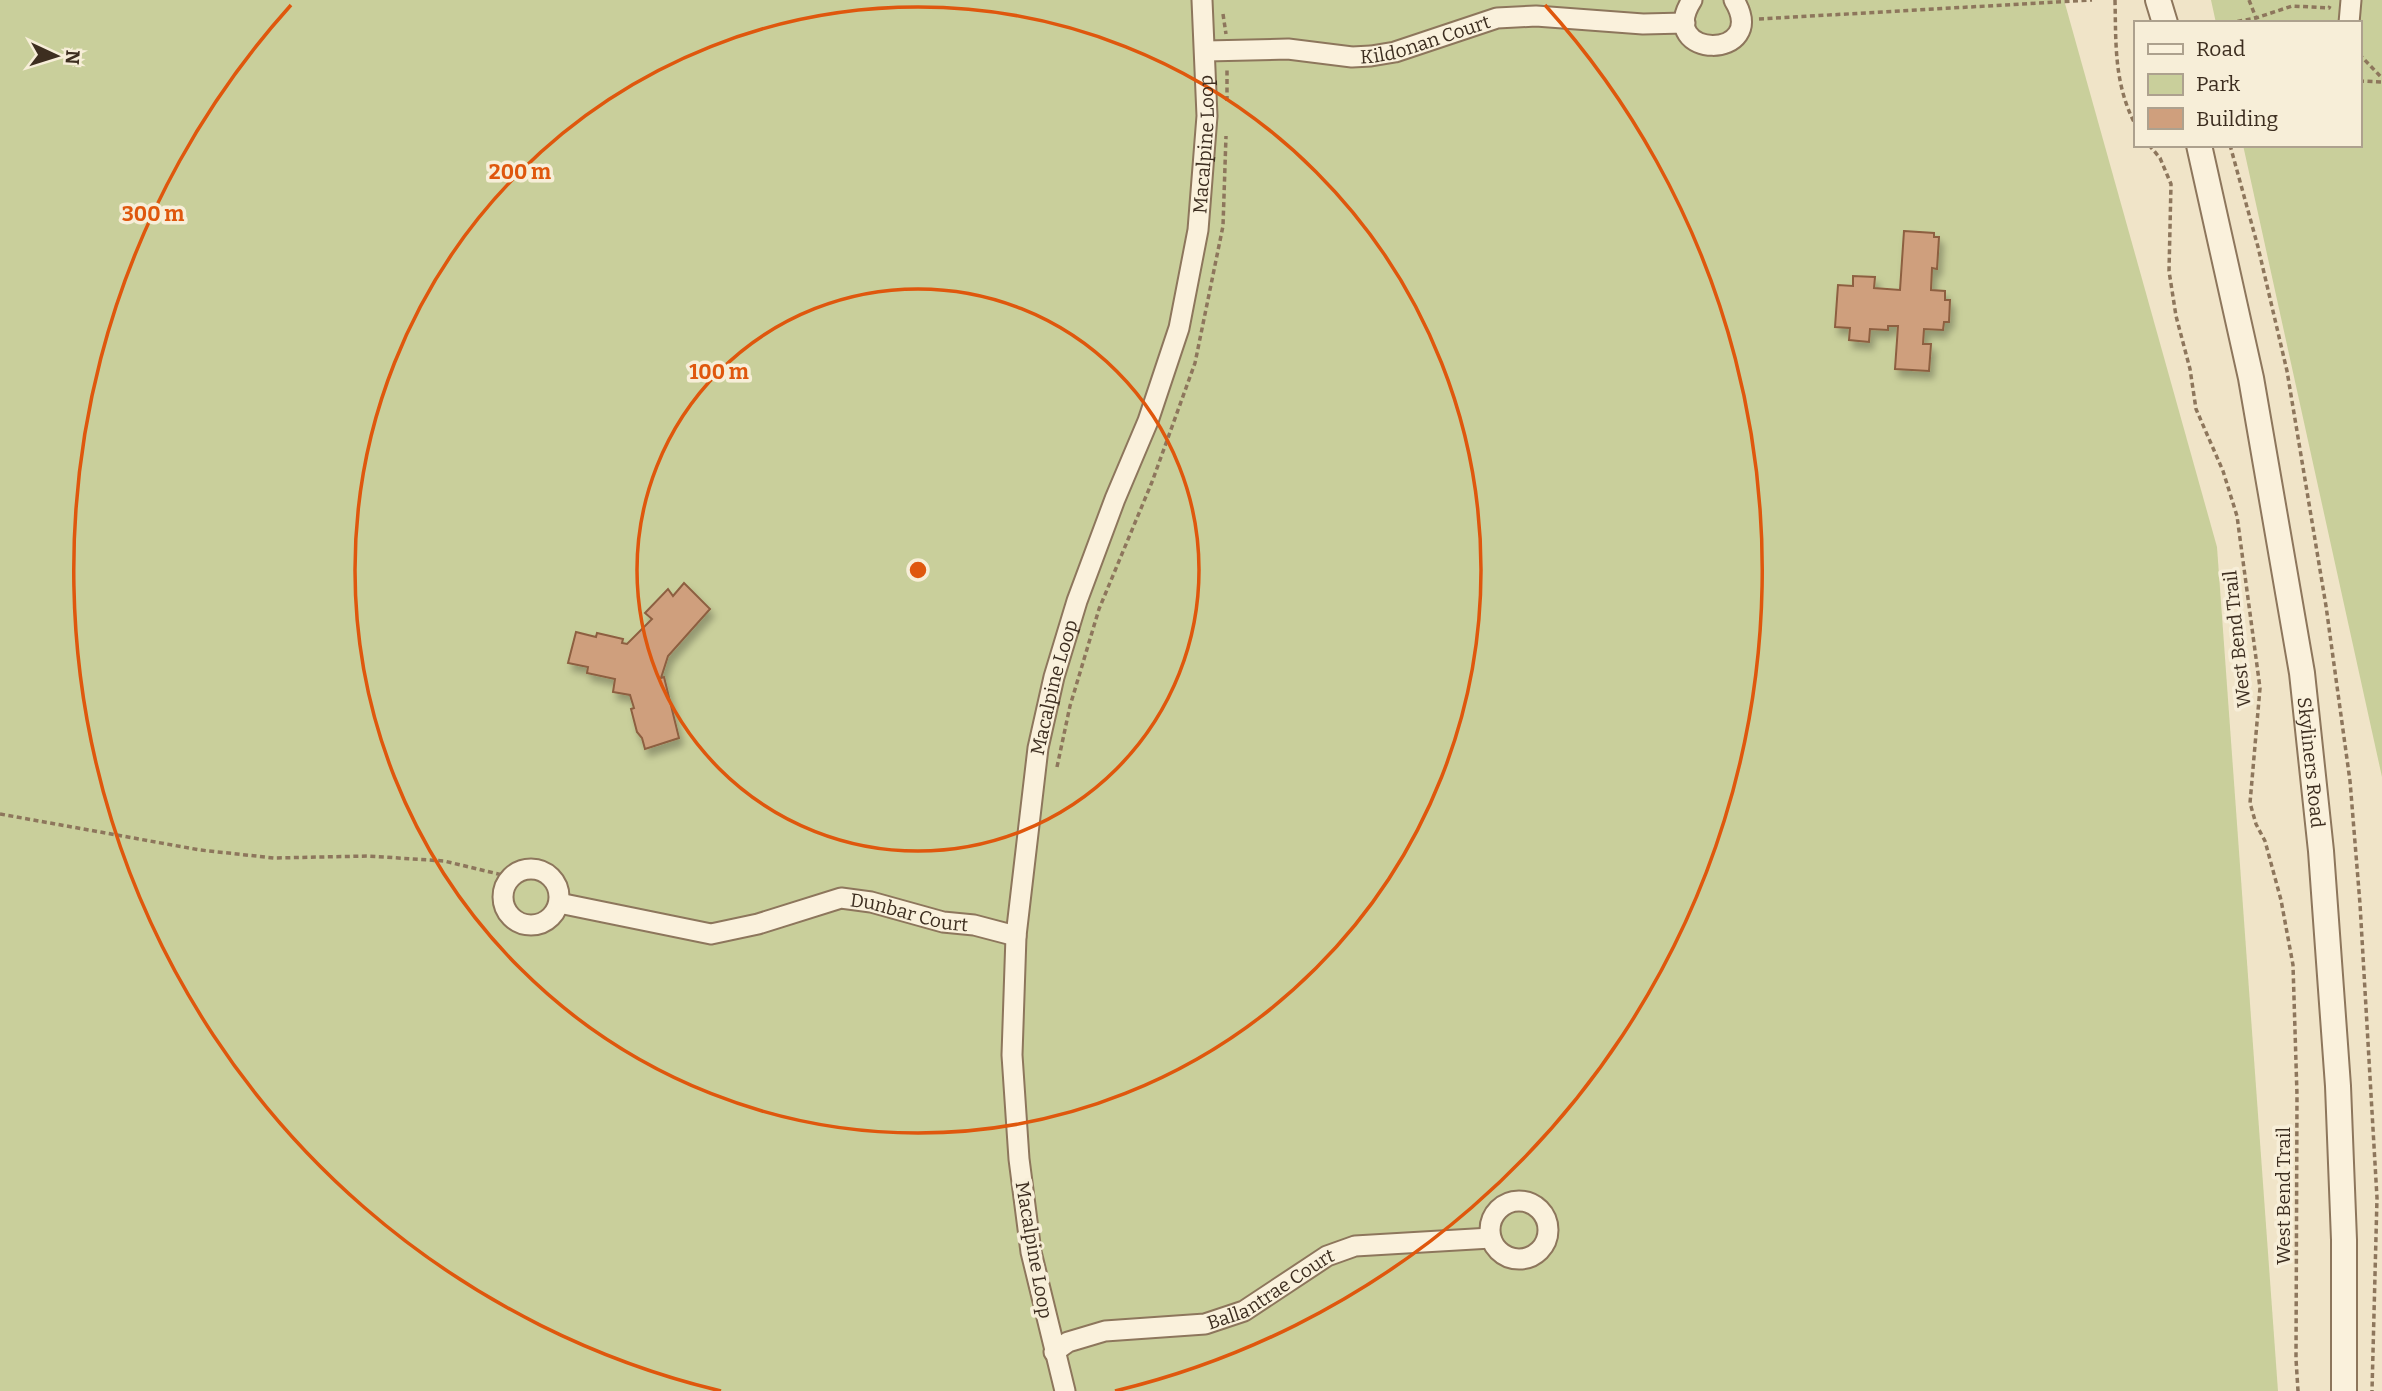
<svg xmlns="http://www.w3.org/2000/svg" width="2382" height="1391" viewBox="0 0 2382 1391" font-family="Bitter,serif">
	<defs>
		<filter id="shadow"><feDropShadow dx="4" dy="7" stdDeviation="3.5" flood-color="#0004"/></filter>
	</defs>
	<rect width="100%" height="100%" fill="#f0e4c8"/>
	<!-- green -->
	<g fill="#c9cf9b">
		<path d="M 0,0 L 2064,0 L 2217,547 L 2278,1391 L 0,1391 Z"/>
		<path d="M 2211,0 L 2382,0 L 2382,777 L 2243,145 L 2359,145 L 2359,23 L 2216,23 Z"/>
	</g>
	<!-- building -->
	<g fill="#cf9f7d" stroke="#8d5f41" stroke-width="2" filter="url(#shadow)">
		<path d="M 1904,231 L 1934,233 L 1934,237 L 1939,237 L 1937,269 L 1932,268 L 1931,290 L 1945,291 L 1945,300 L 1950,300 L 1949,322 L 1944,322 L 1943,330 L 1924,329 L 1923,344 L 1931,344 L 1929,371 L 1895,369 L 1898,326 L 1888,326 L 1888,330 L 1870,329 L 1869,342 L 1849,340 L 1850,328 L 1835,327 L 1838,285 L 1853,286 L 1853,276 L 1875,277 L 1874,288 L 1900,290 Z"/>
		<path d="M 684,583 L 710,609 L 668,656 L 661,678 L 664,677 L 679,738 L 645,749 L 642,738 L 637,732 L 631,709 L 634,708 L 630,695 L 613,692 L 615,679 L 587,673 L 588,667 L 568,663 L 576,632 L 596,637 L 597,633 L 623,639 L 622,643 L 627,644 L 652,619 L 645,613 L 668,589 L 673,596 Z"/>
	</g>
	<g fill="none" stroke-linecap="round" stroke-linejoin="round">
		<defs>
			<g id="minor">
				<path d="M 1692,0 C 1654,60 1771,61 1734,0"/>
				<path d="M 2349,23 L 2351,0"/>
				<path id="s1" d="M 1206,51 L 1288,49 L 1352,57 L 1371,56 L 1395,52 L 1497,18 L 1536,16 L 1643,24 L 1685,23"/>
				<circle cx="531" cy="897" r="28"/>
				<path id="s2" d="M 559,903 L 711,934 L 758,924 L 841,898 L 871,902 L 943,922 L 974,925 L 1016,936"/>
				<circle cx="1519" cy="1230" r="29"/>
				<path id="s3" d="M 1054,1352 L 1068,1342 L 1105,1331 L 1205,1324 L 1244,1311 L 1327,1256 L 1355,1246 L 1491,1238"/>
				<path id="s4" d="M 1065,1391 L 1031,1252 L 1019,1159 L 1012,1055 L 1016,936 L 1038,748 L 1054,677 L 1077,601 L 1115,499 L 1148,421 L 1179,328 L 1198,230 L 1207,116 L 1202,0"/>
			</g>
			<g id="tertiary">
				<path d="M 2158,0 L 2165,23"/>
				<path id="s5" d="M 2199,145 L 2251,378 L 2302,673 L 2321,851 L 2338,1086 L 2344,1240 L 2344,1391"/>
			</g>
		</defs>
		<!-- minor casing -->
		<use href="#minor" stroke="#8d765c" stroke-width="23"/>
		<!-- tertiary casing -->
		<use href="#tertiary" stroke="#8d765c" stroke-width="28"/>
		<!-- path -->
		<g stroke="#8d765c" stroke-width="3.5" stroke-dasharray="5 3.5" stroke-linecap="butt">
			<path d="M 2115,0 C 2116,45 2114,83 2135,124"/>
			<path d="M 2249,0 L 2256,18"/>
			<path d="M 1223,14 L 1226,34"/>
			<path d="M 1759,19 L 2092,0"/>
			<path d="M 2229,23 L 2256,18 L 2292,6 L 2329,8 L 2330,6"/>
			<path d="M 2359,54 L 2382,78"/>
			<path d="M 2359,81 L 2382,82"/>
			<path d="M 1227,101 L 1227,70"/>
			<path d="M 2149,145 L 2160,158 L 2171,184 L 2169,271 L 2176,316 L 2190,369 L 2196,409 L 2223,471 L 2237,516 L 2260,688 L 2250,803 L 2256,824 L 2265,841 L 2281,900 L 2293,965 L 2297,1095 L 2296,1359 L 2298,1391"/>
			<path d="M 2230,145 L 2258,247 L 2287,371 L 2326,606 L 2350,781 L 2360,904 L 2377,1198 L 2372,1391"/>
			<path d="M 1057,767 L 1070,706 L 1099,609 L 1152,482 L 1195,363 L 1223,226 L 1226,136"/>
			<path d="M 0,814 L 200,850 L 274,858 L 368,856 L 444,861 L 511,877"/>
		</g>
		<!-- minor -->
		<use href="#minor" stroke="#faf1dc" stroke-width="19"/>
		<!-- tertiary -->
		<use href="#tertiary" stroke="#faf1dc" stroke-width="24"/>
	</g>
	<!-- distance rings -->
	<g fill="none" stroke="#df570d" stroke-width="3.5">
		<circle cx="918" cy="570" r="281"/>
		<circle cx="918" cy="570" r="563"/>
		<path d="M721 1391A844 844 0 0 1 291 5M1545 5A844 844 0 0 1 1115 1391"/>
	</g>
	<g text-anchor="middle" dominant-baseline="central" stroke-width="7" stroke-linejoin="round" paint-order="stroke">
		<!-- street labels -->
		<g font-size="19" fill="#3d2e20" stroke="#f7eed8">
			<text stroke="none"><textPath href="#s1" startOffset="222">Kildonan Court</textPath></text>
			<text stroke="none"><textPath href="#s4" startOffset="1279">Macalpine Loop</textPath></text>
			<text transform="translate(2237 639) rotate(-96)">West Bend Trail</text>
			<text stroke="none"><textPath href="#s4" startOffset="712">Macalpine Loop</textPath></text>
			<text stroke="none"><textPath href="#s5" startOffset="628">Skyliners Road</textPath></text>
			<text stroke="none"><textPath href="#s2" startOffset="360">Dunbar Court</textPath></text>
			<text transform="translate(2283 1196) rotate(-90)">West Bend Trail</text>
			<text transform="translate(1034 1250) rotate(80)">Macalpine Loop</text>
			<text stroke="none"><textPath href="#s3" startOffset="231">Ballantrae Court</textPath></text>
		</g>
	</g>
	<circle cx="918" cy="570" r="10" fill="#df570d" stroke="#f7eed8" stroke-width="3.5"/>
	<g font-size="21" text-anchor="middle" font-weight="bold" fill="#df570d" stroke="#f7eed8" stroke-width="7" stroke-linejoin="round" paint-order="stroke">
		<text x="520" y="179">200 m</text>
		<text x="153" y="221">300 m</text>
		<text x="719" y="379">100 m</text>
	</g>
	<!-- legend -->
	<rect x="2134" y="21" width="228" height="126" fill="#f7eed8" stroke="#ada18e" stroke-width="2"/>
	<rect x="2148" y="44" width="35" height="10" fill="#faf1dc" stroke="#ada18e" stroke-width="2"/>
	<text x="2196" y="56" font-size="21" fill="#3d2e20">Road</text>
	<rect x="2148" y="74" width="35" height="21" fill="#c9cf9b" stroke="#ada18e" stroke-width="2"/>
	<text x="2196" y="91" font-size="21" fill="#3d2e20">Park</text>
	<rect x="2148" y="108" width="35" height="21" fill="#cf9f7d" stroke="#ada18e" stroke-width="2"/>
	<text x="2196" y="126" font-size="21" fill="#3d2e20">Building</text>
	<!-- north arrow -->
	<g transform="translate(56 56) rotate(94)" stroke="#f7eed8" stroke-width="5" paint-order="stroke">
	<path d="M0-5L12 26L0 18L-12 26Z" fill="#3d2e20"/>
	<text y="-10" font-size="19" font-weight="bold" text-anchor="middle" fill="#3d2e20">N</text>
	</g>
</svg>
